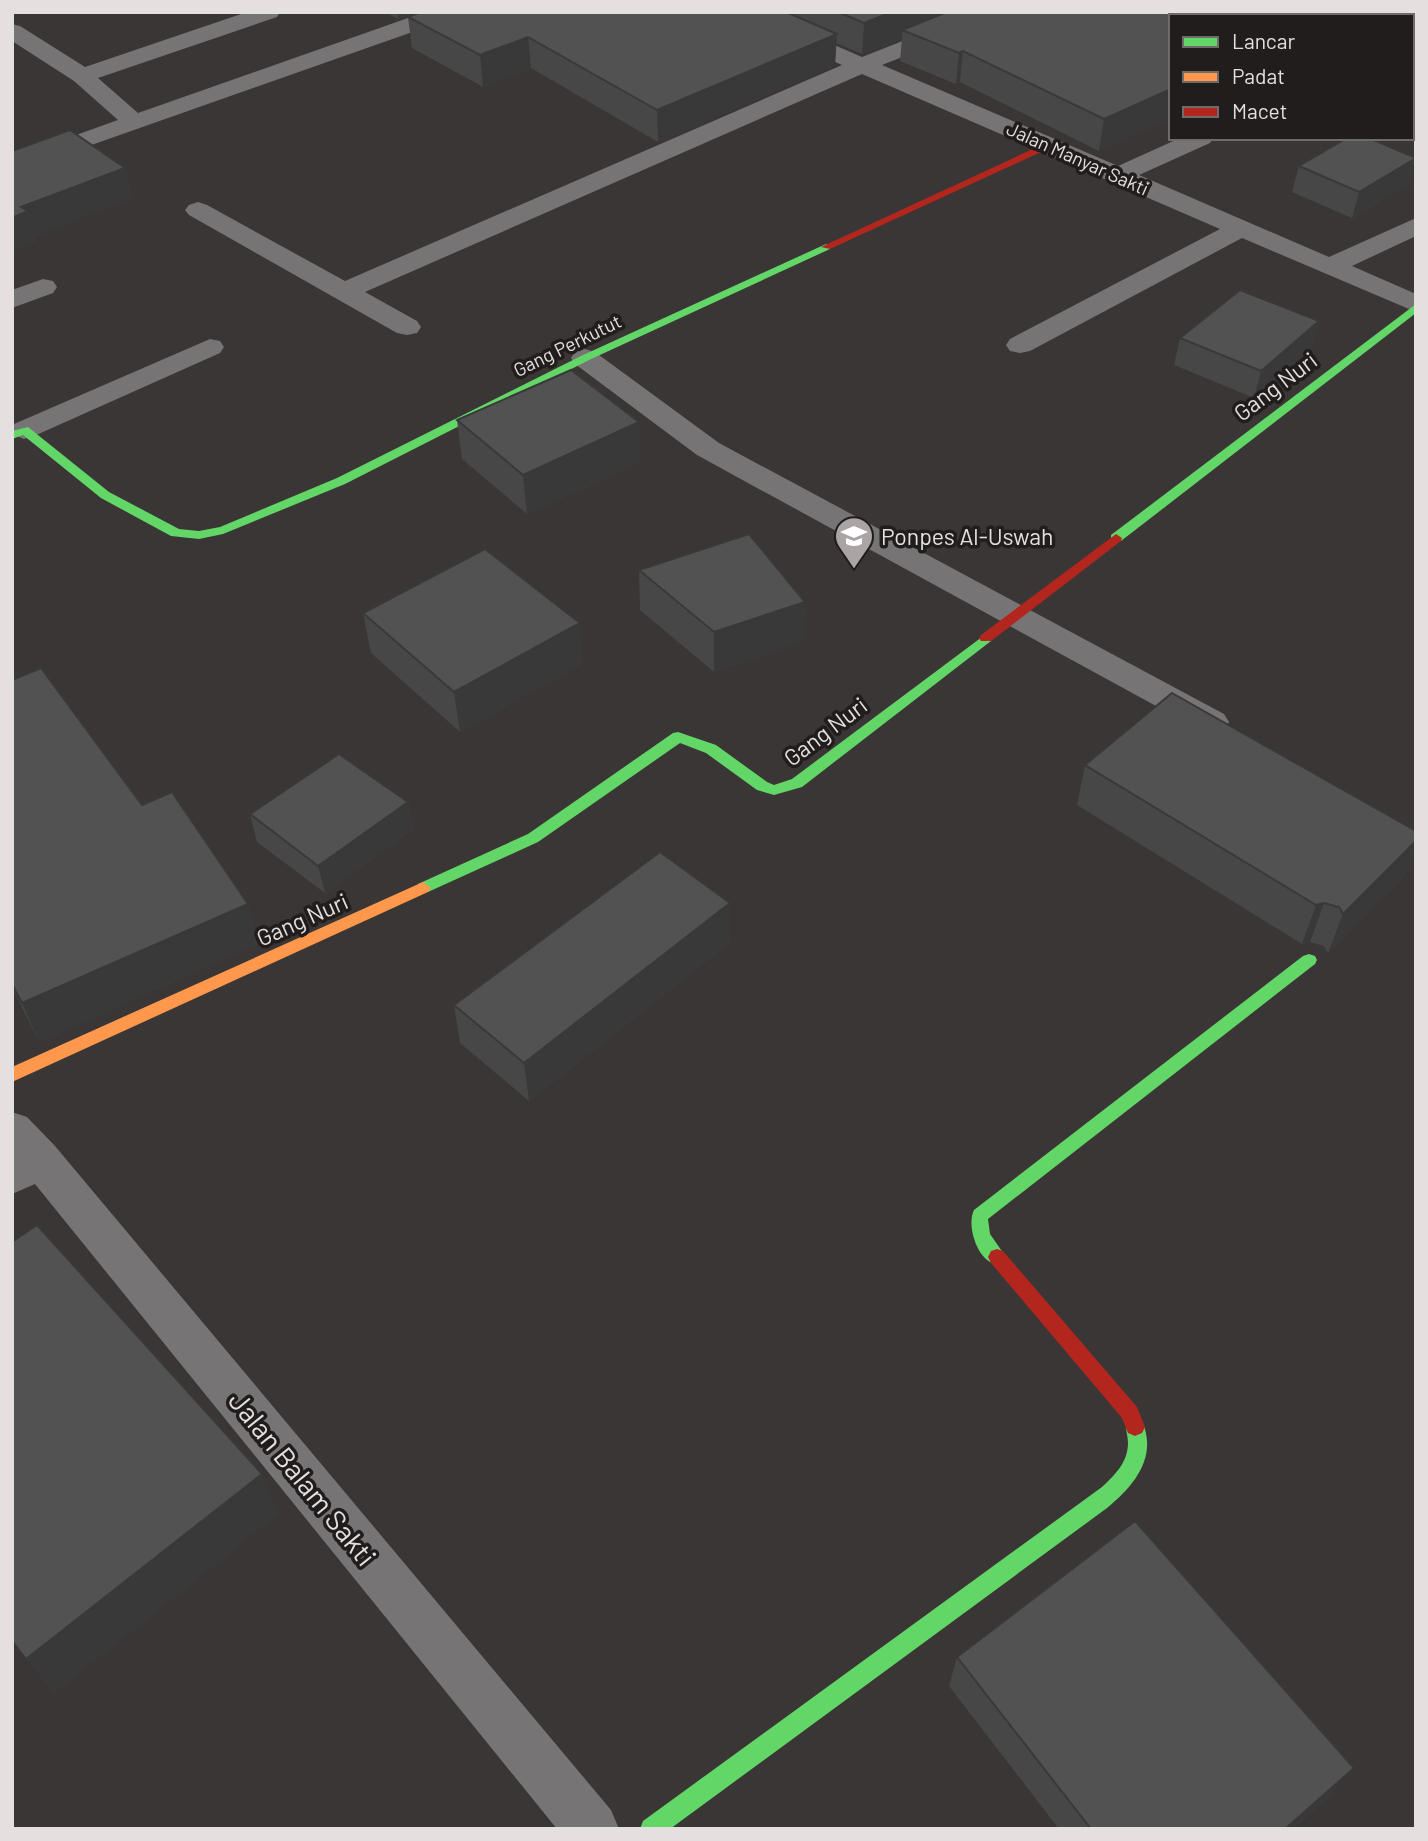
<svg xmlns="http://www.w3.org/2000/svg" width="1428" height="1841" viewBox="0 0 1428 1841" font-family="Barlow,sans-serif">
	<rect width="100%" height="100%" fill="#3b3636"/>
	<g fill="none" stroke-linecap="round" stroke-linejoin="round">
		<!-- street -->
		<g fill="#767474" fill-rule="evenodd">
			<path d="M 247,12 L 280,12 L 277,17 L 98,78 L 138,113 L 425,12 L 458,12 L 455,17 L 12,173 L 12,158 L 118,120 L 74,81 L 12,41 L 12,24 L 20,26 L 85,67 Z"/>
			<path d="M 728,12 L 758,12 L 862,57 L 976,12 L 1007,12 L 1004,17 L 882,65 L 1118,166 L 1180,138 L 1213,138 L 1210,143 L 1139,175 L 1329,257 L 1416,218 L 1416,236 L 1352,266 L 1416,294 L 1416,312 L 1242,238 L 1030,351 L 1020,353 L 1010,351 L 1006,345 L 1010,339 L 1220,229 L 862,74 L 365,292 L 417,321 L 421,327 L 417,333 L 407,335 L 397,333 L 189,215 L 185,210 L 189,205 L 198,202 L 207,205 L 345,281 L 842,65 L 731,17 Z"/>
			<path d="M 1416,34 L 1416,49 L 1412,50 L 1412,35 Z"/>
			<path d="M 43,279 L 53,281 L 57,287 L 53,293 L 12,308 L 12,290 Z"/>
			<path d="M 210,339 L 220,341 L 224,347 L 220,353 L 34,436 L 24,439 L 12,434 L 14,424 Z"/>
			<path d="M 585,349 L 595,352 L 719,443 L 1224,714 L 1229,722 L 1224,730 L 1212,734 L 1200,730 L 697,455 L 575,364 L 571,358 L 575,352 Z"/>
			<path d="M 12,1112 L 27,1117 L 55,1146 L 611,1810 L 619,1829 L 557,1829 L 35,1184 L 12,1194 Z"/>
		</g>
		<!-- fast -->
		<g fill="#63d668" fill-rule="evenodd">
			<path d="M 826,244 L 831,247 L 830,249 L 589,360 L 345,484 L 223,534 L 199,539 L 171,536 L 101,498 L 23,435 L 12,439 L 12,431 L 28,427 L 109,492 L 179,529 L 199,531 L 220,527 L 337,478 L 581,356 Z"/>
			<path d="M 1416,304 L 1416,313 L 1121,541 L 1111,541 L 1111,535 Z"/>
			<path d="M 986,634 L 993,638 L 991,641 L 802,787 L 774,795 L 757,790 L 706,753 L 680,743 L 538,842 L 428,892 L 418,892 L 415,888 L 418,884 L 528,834 L 673,733 L 678,732 L 716,745 L 767,782 L 774,785 L 792,779 Z"/>
			<path d="M 1309,954 L 1315,956 L 1317,960 L 1315,964 L 988,1219 L 990,1234 L 1006,1257 L 1003,1263 C 981,1271 965,1227 974,1210 L 1303,956 Z"/>
			<path d="M 1135,1418 L 1142,1421 C 1158,1457 1134,1486 1107,1508 L 670,1829 L 640,1829 L 643,1821 L 1102,1487 C 1115,1475 1128,1462 1128,1443 C 1128,1434 1124,1429 1128,1421 Z"/>
		</g>
		<!-- slow -->
		<path fill="#ff974d" fill-rule="evenodd" d="M 423,882 L 431,888 L 428,892 L 12,1082 L 12,1067 Z"/>
		<!-- jam -->
		<g fill="#b3261e" fill-rule="evenodd">
			<path d="M 1048,142 L 1052,143 L 1052,147 L 830,249 L 821,247 Z"/>
			<path d="M 1116,534 L 1122,538 L 1121,541 L 991,641 L 981,641 L 979,638 L 981,635 Z"/>
			<path d="M 997,1249 L 1003,1251 L 1137,1407 L 1145,1427 L 1142,1433 L 1135,1436 L 1128,1433 L 1122,1418 L 991,1263 L 988,1257 L 991,1251 Z"/>
		</g>
	</g>
	<!-- wall -->
	<g fill="#474747">
		<path d="M 385,12 L 417,12 L 398,19 Z"/>
		<path d="M 421,12 L 1416,12 L 1416,15 L 1412,17 L 1412,16 L 1171,16 L 1171,118 L 1099,151 L 960,82 L 956,84 L 900,61 L 902,39 L 862,54 L 836,43 L 835,65 L 658,142 L 531,68 L 483,87 L 412,48 L 408,17 Z"/>
		<path d="M 1299,166 L 1409,184 L 1352,218 L 1292,192 Z"/>
		<path d="M 1319,321 L 1312,347 L 1254,398 L 1174,365 L 1180,338 Z"/>
		<path d="M 457,420 L 641,462 L 527,514 L 462,459 Z"/>
		<path d="M 639,570 L 805,602 L 803,641 L 714,672 L 640,610 Z"/>
		<path d="M 363,613 L 583,663 L 460,732 L 371,653 Z"/>
		<path d="M 12,680 L 142,805 L 248,904 L 259,943 L 39,1042 L 12,987 Z"/>
		<path d="M 1085,765 L 1406,874 L 1328,953 L 1324,946 L 1310,942 L 1302,944 L 1077,805 Z"/>
		<path d="M 408,802 L 413,829 L 325,893 L 257,842 L 250,814 Z"/>
		<path d="M 730,903 L 730,942 L 529,1101 L 460,1043 L 454,1005 Z"/>
		<path d="M 957,1657 L 1332,1794 L 1293,1829 L 1059,1829 L 949,1686 Z"/>
	</g>
	<!-- shaded-wall -->
	<g fill="#3a3939">
		<path d="M 398,12 L 417,12 L 398,19 Z"/>
		<path d="M 892,12 L 968,12 L 902,30 L 902,39 L 862,54 L 864,23 Z"/>
		<path d="M 1347,12 L 1368,12 L 1367,16 L 1340,16 Z"/>
		<path d="M 1380,12 L 1416,12 L 1416,15 L 1412,17 L 1412,16 L 1379,16 Z"/>
		<path d="M 837,34 L 835,65 L 658,142 L 657,110 Z"/>
		<path d="M 528,37 L 531,68 L 483,87 L 480,55 Z"/>
		<path d="M 963,51 L 960,82 L 956,84 L 959,53 Z"/>
		<path d="M 1171,89 L 1171,118 L 1099,151 L 1104,119 Z"/>
		<path d="M 1416,158 L 1409,184 L 1352,218 L 1359,192 Z"/>
		<path d="M 125,168 L 133,198 L 35,237 L 37,242 L 12,253 L 12,218 L 21,207 Z"/>
		<path d="M 1319,321 L 1312,347 L 1254,398 L 1261,371 Z"/>
		<path d="M 639,422 L 641,462 L 527,514 L 523,475 Z"/>
		<path d="M 805,602 L 803,641 L 714,672 L 714,632 Z"/>
		<path d="M 580,623 L 583,663 L 460,732 L 454,692 Z"/>
		<path d="M 408,802 L 413,829 L 325,893 L 318,866 Z"/>
		<path d="M 1416,841 L 1416,851 L 1406,874 L 1328,953 L 1343,914 Z"/>
		<path d="M 730,903 L 730,942 L 529,1101 L 524,1063 Z"/>
		<path d="M 1324,903 L 1310,942 L 1302,944 L 1316,905 Z"/>
		<path d="M 248,904 L 259,943 L 39,1042 L 22,1003 Z"/>
		<path d="M 262,1474 L 279,1514 L 54,1694 L 26,1659 Z"/>
		<path d="M 1354,1768 L 1332,1794 L 1293,1829 L 1285,1829 Z"/>
	</g>
	<!-- building -->
	<g fill="#535252" stroke="#3a3939" stroke-width="2">
		<path d="M 421,12 L 786,12 L 837,34 L 657,110 L 528,37 L 480,55 L 408,17 Z"/>
		<path d="M 838,12 L 892,12 L 864,23 Z"/>
		<path d="M 947,12 L 1347,12 L 1340,16 L 1171,16 L 1171,89 L 1104,119 L 963,51 L 959,53 L 902,30 Z"/>
		<path d="M 70,130 L 125,168 L 21,207 L 28,211 L 12,218 L 12,151 Z"/>
		<path d="M 1347,138 L 1369,138 L 1416,158 L 1359,192 L 1299,166 Z"/>
		<path d="M 1240,290 L 1319,321 L 1261,371 L 1180,338 Z"/>
		<path d="M 571,370 L 639,422 L 523,475 L 457,420 Z"/>
		<path d="M 749,534 L 805,602 L 714,632 L 639,570 Z"/>
		<path d="M 485,549 L 580,623 L 454,692 L 363,613 Z"/>
		<path d="M 41,668 L 142,805 L 172,792 L 248,904 L 22,1003 L 12,984 L 12,680 Z"/>
		<path d="M 1172,693 L 1416,831 L 1416,841 L 1343,914 L 1339,907 L 1324,903 L 1316,905 L 1085,765 Z"/>
		<path d="M 339,754 L 408,802 L 318,866 L 250,814 Z"/>
		<path d="M 660,852 L 730,903 L 524,1063 L 454,1005 Z"/>
		<path d="M 37,1225 L 262,1474 L 26,1659 L 12,1641 L 12,1242 Z"/>
		<path d="M 1135,1521 L 1354,1768 L 1285,1829 L 1091,1829 L 957,1657 Z"/>
	</g>
	<!-- icons -->
	<defs>
		<symbol id="school-pin" viewBox="-11 -11 22 30"><path d="M0 17L-7.5 6A9.5 9.5 0 1 1 7.5 6Z" fill="#aaa4a4" stroke="#211d1d"/><path d="M0-5L7-2L0 1L-7-2ZM-4 1L0 2.5L4 1V4Q0 6-4 4Z" fill="#fff"/></symbol>
	</defs>
	<g fill-rule="evenodd">
		<use href="#school-pin" x="832" y="514" width="44" height="60"/>
	</g>
	<g text-anchor="middle" dominant-baseline="central" stroke-width="7" stroke-linejoin="round" paint-order="stroke">
		<!-- far-street labels -->
		<g font-size="19" fill="#e5dfe0" stroke="#211d1d">
			<text transform="translate(1078 158) rotate(24)">Jalan Manyar Sakti</text>
			<text transform="translate(567 345) rotate(-26)">Gang Perkutut</text>
		</g>
		<!-- street labels -->
		<g font-size="23" fill="#e5dfe0" stroke="#211d1d">
			<text transform="translate(1275 386) rotate(-37)">Gang Nuri</text>
			<text transform="translate(825 731) rotate(-37)">Gang Nuri</text>
			<text transform="translate(302 919) rotate(-24)">Gang Nuri</text>
		</g>
		<!-- poi labels -->
		<g font-size="23" fill="#e5dfe0" stroke="#211d1d" text-anchor="start">
			<text x="881" y="536">Ponpes Al-Uswah</text>
		</g>
		<!-- near-street labels -->
		<g font-size="28" fill="#e5dfe0" stroke="#211d1d">
			<text transform="translate(303 1478) rotate(51)">Jalan Balam Sakti</text>
		</g>
	</g>
	<!-- border -->
	<rect width="1428" height="1841" fill="none" stroke="#e5dfe0" stroke-width="28"/>
	<!-- legend -->
	<rect x="1169" y="14" width="245" height="126" fill="#211d1d" stroke="#6f6b6b" stroke-width="2"/>
	<rect x="1183" y="37" width="35" height="10" fill="#63d668" stroke="#6f6b6b" stroke-width="2"/>
	<text x="1232" y="49" font-size="21" fill="#e5dfe0">Lancar</text>
	<rect x="1183" y="72" width="35" height="10" fill="#ff974d" stroke="#6f6b6b" stroke-width="2"/>
	<text x="1232" y="84" font-size="21" fill="#e5dfe0">Padat</text>
	<rect x="1183" y="107" width="35" height="10" fill="#b3261e" stroke="#6f6b6b" stroke-width="2"/>
	<text x="1232" y="119" font-size="21" fill="#e5dfe0">Macet</text>
</svg>
